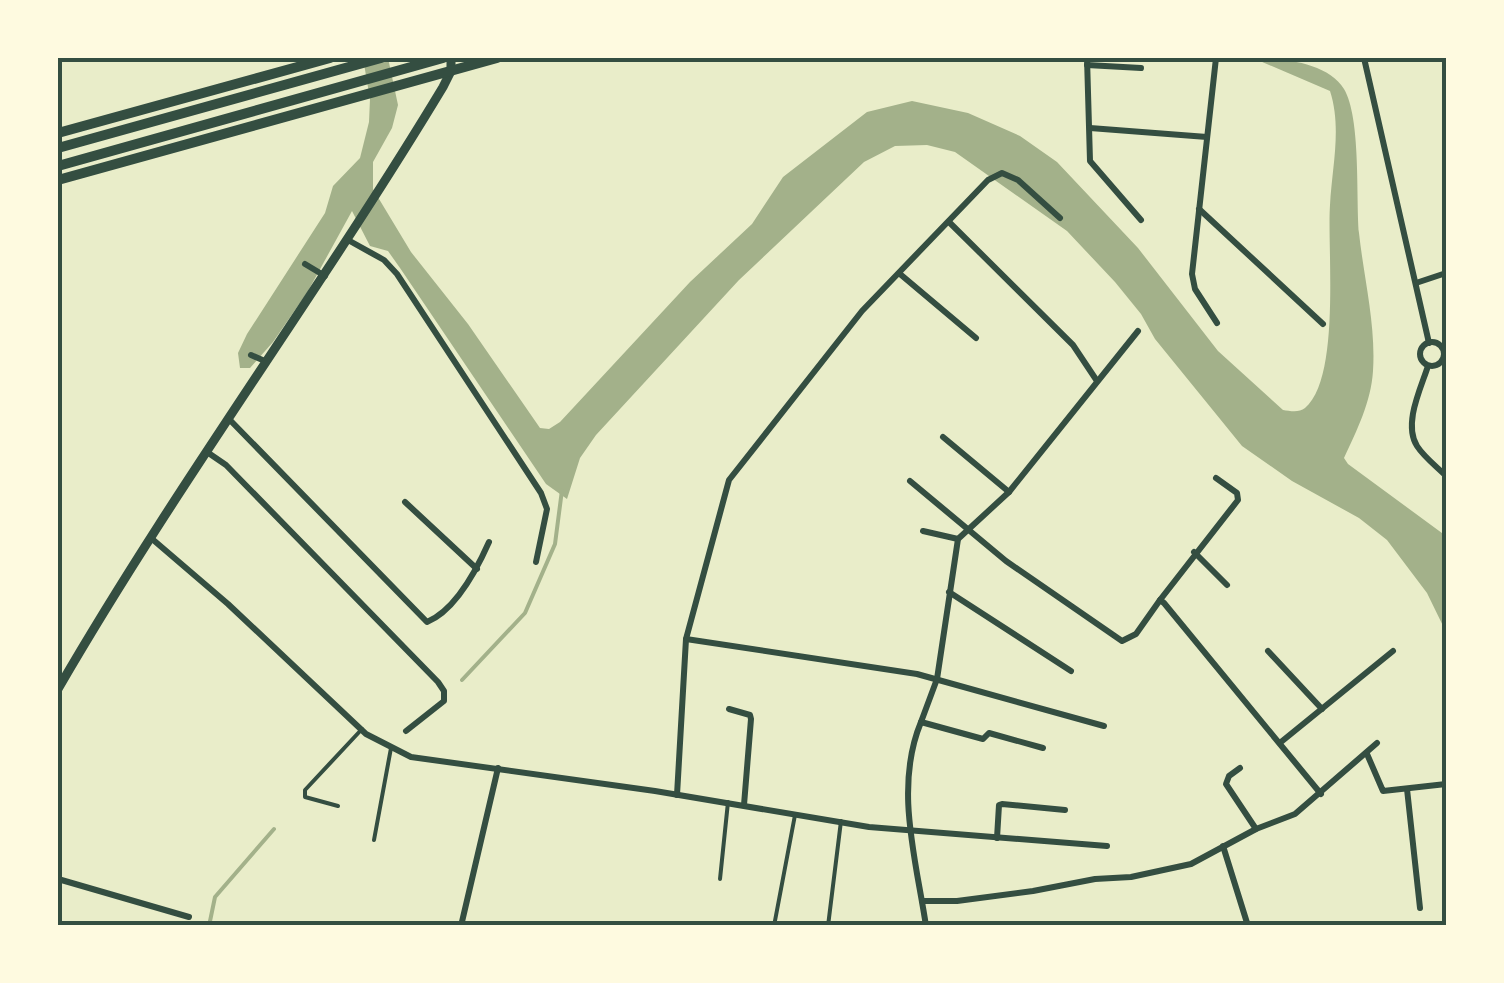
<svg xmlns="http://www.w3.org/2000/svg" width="1504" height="983" viewBox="0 0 1504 983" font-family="Barlow,sans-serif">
	<rect width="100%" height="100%" fill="#e9edc9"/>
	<!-- water -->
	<path fill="#a3b18a" d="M 363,58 L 388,58 L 398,105 L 392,128 L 373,162 L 373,189 L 411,252 L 468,324 L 540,428 L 549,429 L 560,422 L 690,282 L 752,224 L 783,177 L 867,112 L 912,101 L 968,113 L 1020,136 L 1057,162 L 1138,248 L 1218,351 L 1283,410 C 1290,411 1299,413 1305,408 C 1341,378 1327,249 1330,205 C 1332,167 1342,128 1330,91 L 1253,58 C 1280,58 1328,62 1344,89 C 1361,118 1356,196 1359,233 C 1364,279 1376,325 1373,371 C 1371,402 1357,430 1344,458 L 1348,464 L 1446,536 L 1446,632 L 1427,593 L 1387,540 L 1359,518 L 1292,481 L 1242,446 L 1155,339 L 1141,314 L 1115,282 L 1067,231 L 955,152 L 927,145 L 895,146 L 864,162 L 739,280 L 596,435 L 580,458 L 567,499 L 546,484 L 400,268 L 388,251 L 370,246 L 352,211 L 308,291 L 273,342 L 250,368 L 240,368 L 238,353 L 247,334 L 325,213 L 333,186 L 360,158 L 369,122 L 370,99 Z"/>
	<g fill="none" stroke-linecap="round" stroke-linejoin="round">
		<!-- stream -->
		<g stroke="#a3b18a" stroke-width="4">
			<path d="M 462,680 L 525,613 L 555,544 L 562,490"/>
			<path d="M 209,926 L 215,897 L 274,829"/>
		</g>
		<!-- service -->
		<g stroke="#344e41" stroke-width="4">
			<path d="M 338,806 L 305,797 L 305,790 L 362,729"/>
			<path d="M 374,840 L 391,748"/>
			<path d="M 720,879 L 728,802"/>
			<path d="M 774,926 L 795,815"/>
			<path d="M 828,926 L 841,821"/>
		</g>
		<!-- minor -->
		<g stroke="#344e41" stroke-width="6">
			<path d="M 1087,58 L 1090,161 L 1141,220"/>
			<path d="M 1216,58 L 1192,274 L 1195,289 L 1217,323"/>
			<path d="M 1364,58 L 1429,343"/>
			<path d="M 1087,65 L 1141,68"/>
			<path d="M 1090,128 L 1207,137"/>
			<path d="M 1199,209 L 1323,324"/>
			<path d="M 949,222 L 1073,345 L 1097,381"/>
			<path d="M 348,240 L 384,260 L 397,274 L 541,493 L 547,509 L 536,562"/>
			<path d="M 305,264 L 325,276"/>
			<path d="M 900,274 L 976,338"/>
			<path d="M 1416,283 L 1446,273"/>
			<circle cx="1432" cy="354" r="12"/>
			<path d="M 251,355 L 267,362"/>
			<path d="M 1428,366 C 1421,388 1403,424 1417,446 C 1424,457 1437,467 1446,476"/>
			<path d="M 228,418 L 427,622 C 456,610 477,569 489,542"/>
			<path d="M 943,437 L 1009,492"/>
			<path d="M 207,452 L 226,465 L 438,682 L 444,691 L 444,701 L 406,731"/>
			<path d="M 910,481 L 1006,561 L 1122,641 L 1136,634 L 1160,600 L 1164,603 L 1321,794"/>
			<path d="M 405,502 L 477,569"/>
			<path d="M 923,531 L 958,539"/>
			<path d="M 151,538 L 228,604 L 366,734 L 411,757 L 655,791 L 869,827 L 1107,846"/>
			<path d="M 1194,552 L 1227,585"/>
			<path d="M 949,592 L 1071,671"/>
			<path d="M 1160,600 L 1238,500 L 1237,493 L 1216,478"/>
			<path d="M 686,639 L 917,674 L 1104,726"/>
			<path d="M 1268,651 L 1322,709"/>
			<path d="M 729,709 L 750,715 L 751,719 L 744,805"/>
			<path d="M 921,722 C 894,787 916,859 926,926"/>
			<path d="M 1281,742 L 1393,651"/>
			<path d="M 1043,748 L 989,733 L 983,739 L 921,722 L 937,679 L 958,539 L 1009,492 L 1138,331"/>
			<path d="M 1367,754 L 1383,791 L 1446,784"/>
			<path d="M 1240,768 L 1229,776 L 1226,784 L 1256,829"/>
			<path d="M 1407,789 L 1420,908"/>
			<path d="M 677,795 L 686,639 L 729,480 L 862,311 L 988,180 L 1002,173 L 1018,180 L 1060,218"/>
			<path d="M 997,838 L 999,805 L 1002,804 L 1065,810"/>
			<path d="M 1223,846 L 1248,926"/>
			<path d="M 58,879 L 189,917"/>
			<path d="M 922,901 L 957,901 L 1033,891 L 1095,879 L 1131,877 L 1191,864 L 1256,829 L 1295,814 L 1377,743"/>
			<path d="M 461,926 L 498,768"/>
		</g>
		<!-- secondary -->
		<path stroke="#344e41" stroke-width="9" d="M 58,689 C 178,482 320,291 443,87 L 451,71 L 451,58"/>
		<!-- trunk -->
		<g stroke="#344e41" stroke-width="10">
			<path d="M 58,133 L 330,58"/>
			<path d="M 58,148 L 381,58"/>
			<path d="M 58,166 L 443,58"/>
			<path d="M 58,180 L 497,58"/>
		</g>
	</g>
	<!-- border -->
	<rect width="1504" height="983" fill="none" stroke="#fefae0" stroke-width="120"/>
	<rect x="60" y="60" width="1384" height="863" fill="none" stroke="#344e41" stroke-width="4"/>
</svg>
